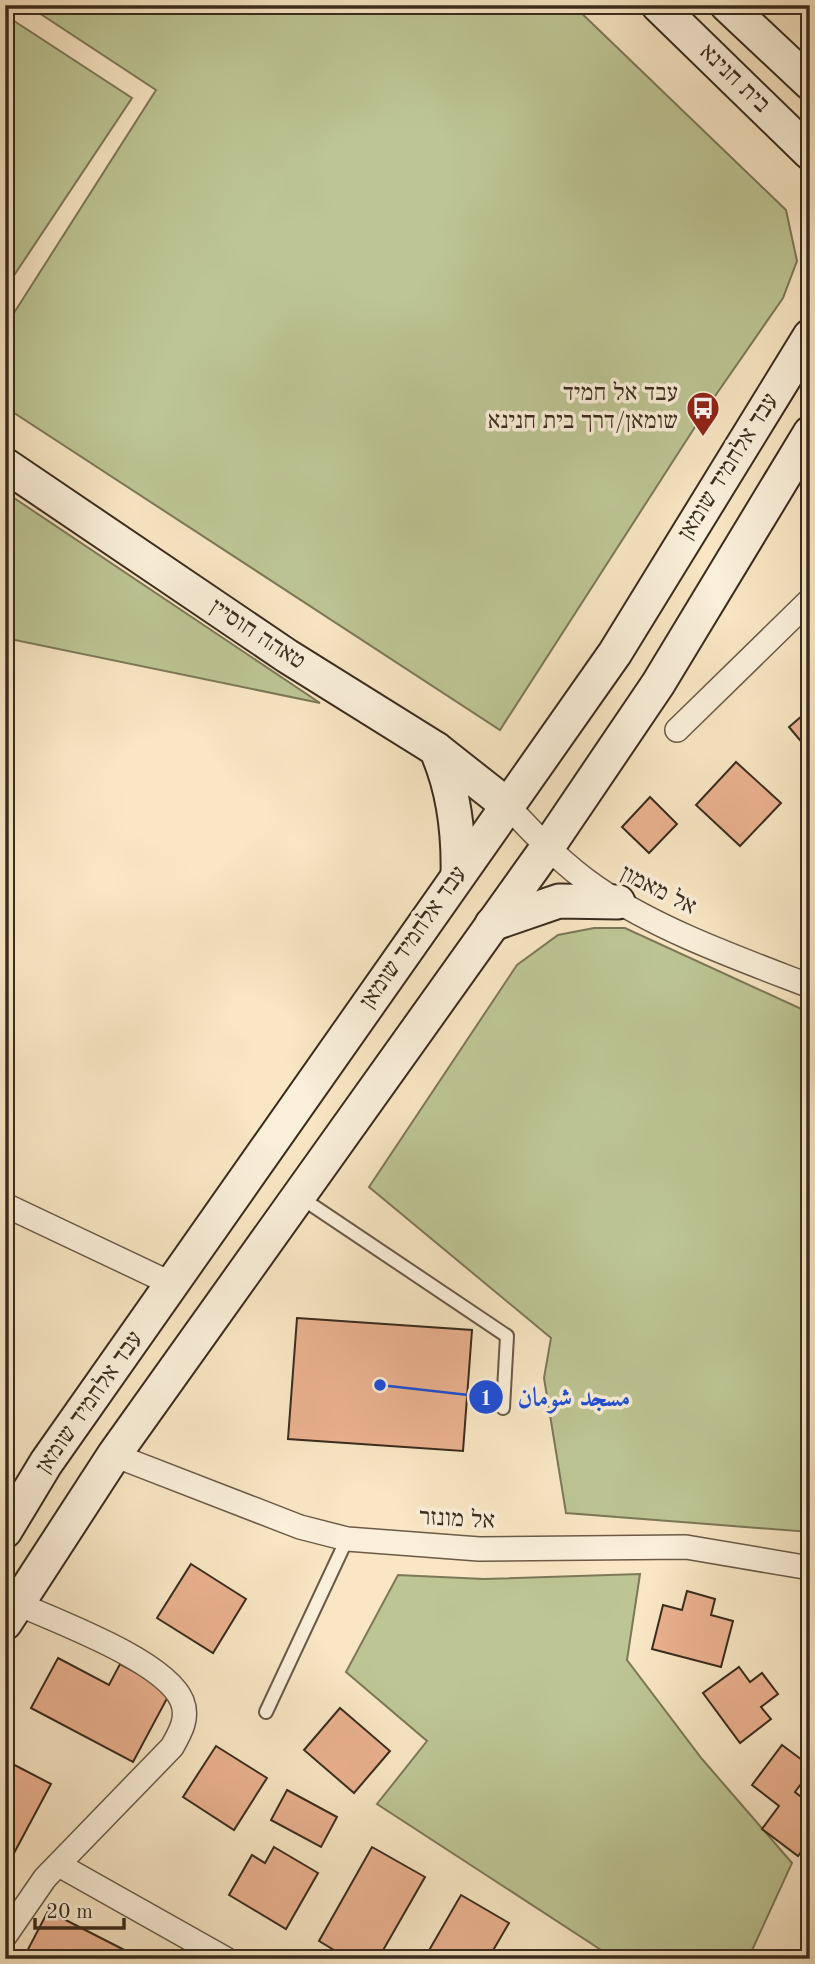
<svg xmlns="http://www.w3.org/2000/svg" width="815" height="1964" viewBox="0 0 815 1964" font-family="'Old Standard TT',Amiri,'Frank Ruhl Libre',serif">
	<rect width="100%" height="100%" fill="#f8e6c4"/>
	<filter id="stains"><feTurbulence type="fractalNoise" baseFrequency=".00286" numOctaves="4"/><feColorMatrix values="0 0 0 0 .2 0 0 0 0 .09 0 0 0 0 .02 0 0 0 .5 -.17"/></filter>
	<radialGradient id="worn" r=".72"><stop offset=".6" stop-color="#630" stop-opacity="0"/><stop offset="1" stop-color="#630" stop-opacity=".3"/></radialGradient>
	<!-- green -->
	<g fill="#bdc594" stroke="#7c7858" stroke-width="2">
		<path d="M 27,5 L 573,5 L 786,210 L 797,261 L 783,298 L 713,399 L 500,730 L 5,407 L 5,327 L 156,90 Z"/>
		<path d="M 5,15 L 132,98 L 5,289 Z"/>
		<path d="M 5,492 L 320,703 L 5,638 Z"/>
		<path d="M 594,928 L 625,928 L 810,1013 L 810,1532 L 566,1513 L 544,1378 L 551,1338 L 369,1187 L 517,965 L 558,935 Z"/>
		<path d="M 640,1574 L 627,1660 L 702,1759 L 792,1863 L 748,1959 L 615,1959 L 377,1804 L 427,1741 L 346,1672 L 398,1575 L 484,1579 Z"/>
	</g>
	<!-- building -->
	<g fill="#eab18f" stroke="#3a2c1d" stroke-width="2">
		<path d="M 810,709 L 810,752 L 789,727 Z"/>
		<path d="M 736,762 L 781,803 L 740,846 L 696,805 Z"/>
		<path d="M 650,797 L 677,824 L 649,853 L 622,827 Z"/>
		<path d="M 297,1318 L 472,1330 L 463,1451 L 288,1439 Z"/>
		<path d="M 191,1564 L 246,1599 L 213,1653 L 157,1618 Z"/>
		<path d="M 687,1591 L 715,1599 L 711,1615 L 733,1621 L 721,1667 L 652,1649 L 663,1605 L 682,1610 Z"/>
		<path d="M 58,1658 L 109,1685 L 120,1664 L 171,1691 L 133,1762 L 31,1708 Z"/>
		<path d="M 739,1667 L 750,1682 L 762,1673 L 778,1694 L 761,1707 L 771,1719 L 740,1743 L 703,1693 Z"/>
		<path d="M 340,1708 L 390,1751 L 354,1793 L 304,1750 Z"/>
		<path d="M 782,1745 L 810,1766 L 810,1772 L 795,1792 L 810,1804 L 810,1840 L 798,1856 L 762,1829 L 779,1806 L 752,1785 Z"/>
		<path d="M 216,1746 L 267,1778 L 234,1830 L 183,1797 Z"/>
		<path d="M 5,1760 L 51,1784 L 5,1870 Z"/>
		<path d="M 287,1790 L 337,1817 L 321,1847 L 271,1820 Z"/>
		<path d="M 274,1847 L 318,1873 L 286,1929 L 229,1895 L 252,1855 L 265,1863 Z"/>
		<path d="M 372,1847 L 425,1877 L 378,1959 L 349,1959 L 319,1941 Z"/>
		<path d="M 461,1895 L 509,1923 L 488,1959 L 424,1959 Z"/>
		<path d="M 48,1911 L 142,1959 L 23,1959 Z"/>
		<path d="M 533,1952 L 545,1959 L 529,1959 Z"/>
	</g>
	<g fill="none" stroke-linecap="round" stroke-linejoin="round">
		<defs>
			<g id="lane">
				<path d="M 300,1197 L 507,1336 L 503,1408"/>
				<path d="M 266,1712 L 347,1539"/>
			</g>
			<g id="street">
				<path d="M 677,730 L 810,600"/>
				<path d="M 507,805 C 535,835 563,865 597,888 C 658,930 740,959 810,986"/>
				<path d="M 5,1205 L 172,1284"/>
				<path d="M 114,1455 L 300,1527 L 347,1539 L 479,1549 L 686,1547 L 810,1568"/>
				<path d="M 59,1865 L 226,1959"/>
				<path d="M 5,1936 L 45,1878 L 172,1747 C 180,1733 189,1718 182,1701 C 166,1661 56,1621 16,1603"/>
			</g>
			<g id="secondary">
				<path d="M 658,5 L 810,153"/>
				<path d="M 727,5 L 810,83"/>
				<path d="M 5,465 L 287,656 L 436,749 L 507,805"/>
				<path d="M 436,749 C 454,789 459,831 458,875"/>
				<path d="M 492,924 L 559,901 L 618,902"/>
				<path d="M 5,1531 L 46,1463 L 615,653 L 810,336"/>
				<path d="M 5,1623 L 114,1455 L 547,848 L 658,684 L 810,433"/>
			</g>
		</defs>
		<!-- lane casing -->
		<use href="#lane" stroke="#6a5a47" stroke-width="16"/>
		<!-- street casing -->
		<use href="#street" stroke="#6a5a47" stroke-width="26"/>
		<!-- secondary casing -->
		<use href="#secondary" stroke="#3a2c1d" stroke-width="37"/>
		<!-- lane -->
		<use href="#lane" stroke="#faefd9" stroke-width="12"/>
		<!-- street -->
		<use href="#street" stroke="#faefd9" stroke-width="23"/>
		<!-- secondary -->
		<use href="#secondary" stroke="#faefd9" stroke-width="33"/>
	</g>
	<!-- icons -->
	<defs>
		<symbol id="bus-pin" viewBox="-11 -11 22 30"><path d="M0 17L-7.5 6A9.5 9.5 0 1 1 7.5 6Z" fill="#8f2418" stroke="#faefd9"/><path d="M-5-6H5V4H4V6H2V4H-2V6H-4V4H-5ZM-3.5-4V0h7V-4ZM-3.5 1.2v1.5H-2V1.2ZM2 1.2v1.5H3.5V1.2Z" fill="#fff"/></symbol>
	</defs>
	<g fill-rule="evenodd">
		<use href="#bus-pin" x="684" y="389" width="38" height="52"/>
	</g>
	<g text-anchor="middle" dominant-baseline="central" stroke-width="7" stroke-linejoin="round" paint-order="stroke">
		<!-- street labels -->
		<g font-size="24" fill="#3a2c1d" stroke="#faefd9">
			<text transform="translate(734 79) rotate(44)">בית חנינא</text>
			<text transform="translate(729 467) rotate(-58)">עבד אלחמיד שומאן</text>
			<text transform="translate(257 635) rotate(33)">טאהה חוסיין</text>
			<text transform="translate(658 891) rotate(27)">אל מאמון</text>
			<text transform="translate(414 938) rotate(-55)">עבד אלחמיד שומאן</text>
			<text transform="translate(90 1403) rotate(-55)">עבד אלחמיד שומאן</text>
			<text transform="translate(457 1520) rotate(3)">אל מונזר</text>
		</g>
		<!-- poi labels -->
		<g font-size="24" fill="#3a2c1d" stroke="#faefd9" text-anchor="end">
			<text x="678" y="394">עבד אל חמיד<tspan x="678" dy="28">שומאן/דרך בית חנינא</tspan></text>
		</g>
	</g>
	<!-- callouts -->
	<path fill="none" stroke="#1d4ed8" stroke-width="2.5" d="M380 1385L486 1397"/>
	<g fill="#1d4ed8" stroke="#faefd9" stroke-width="2.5">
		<circle cx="380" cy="1385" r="7"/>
		<circle cx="486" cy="1397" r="18"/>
	</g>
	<g font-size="21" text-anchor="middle" font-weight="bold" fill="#fff">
		<text x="486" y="1405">1</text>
	</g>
	<g font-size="26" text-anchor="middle" font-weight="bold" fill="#1d4ed8" stroke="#faefd9" stroke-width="7" stroke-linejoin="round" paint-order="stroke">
		<text x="574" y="1406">مسجد شومان</text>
	</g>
	<!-- margin -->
	<rect width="815" height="1964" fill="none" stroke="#f8e6c4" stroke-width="28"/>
	<rect x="7" y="7" width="801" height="1950" fill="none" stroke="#3a2c1d" stroke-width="3.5"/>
	<rect x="14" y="14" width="787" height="1936" fill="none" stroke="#3a2c1d" stroke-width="2"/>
	<!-- scale -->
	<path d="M35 1918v10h89v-10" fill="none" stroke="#3a2c1d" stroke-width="3.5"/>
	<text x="46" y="1918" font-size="21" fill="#3a2c1d" stroke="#faefd9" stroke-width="5" paint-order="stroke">20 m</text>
	<rect width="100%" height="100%" filter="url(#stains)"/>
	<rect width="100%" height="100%" fill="url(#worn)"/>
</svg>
